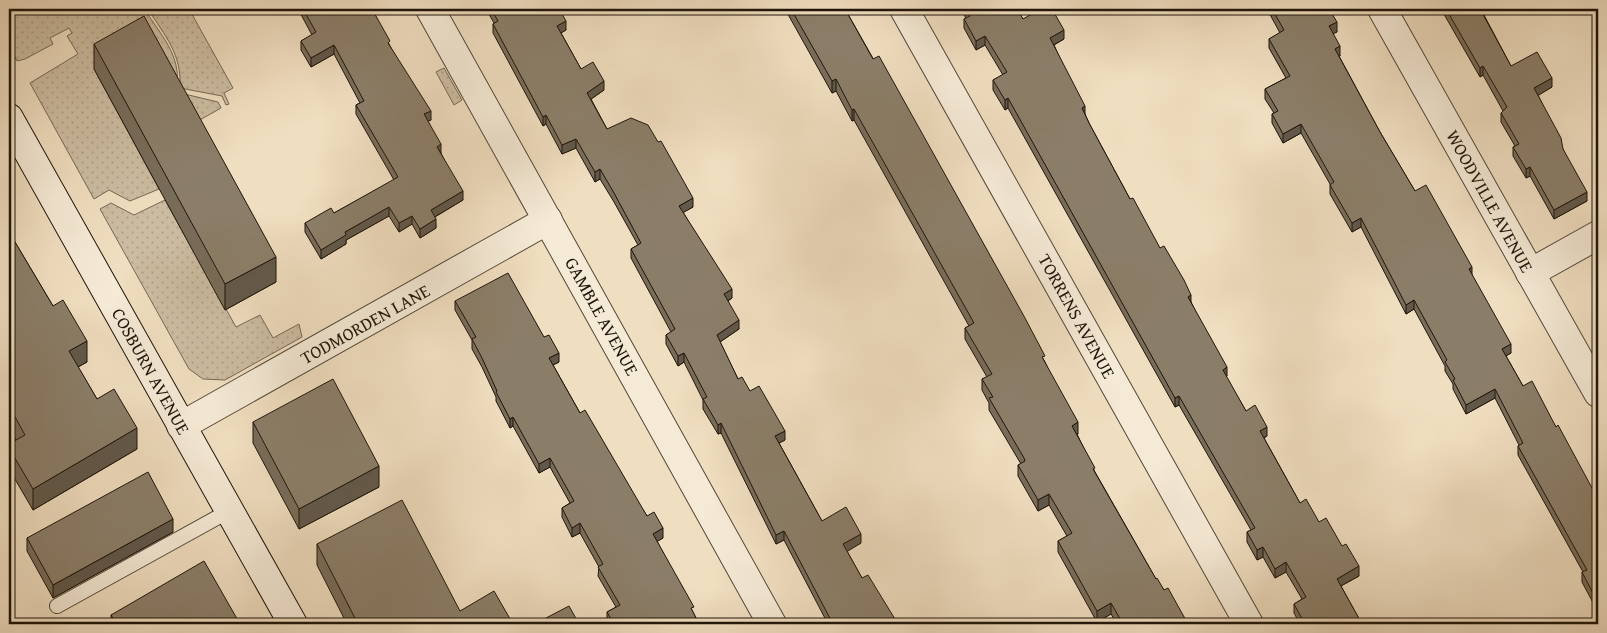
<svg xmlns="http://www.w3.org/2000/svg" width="1607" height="633" viewBox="0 0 1607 633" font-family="'Gentium Book Plus',serif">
	<defs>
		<pattern id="grass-dots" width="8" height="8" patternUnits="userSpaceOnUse" patternTransform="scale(1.25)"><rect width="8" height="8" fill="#ccbca1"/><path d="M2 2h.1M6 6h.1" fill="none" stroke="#afa189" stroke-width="1.8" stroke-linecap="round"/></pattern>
	</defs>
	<rect width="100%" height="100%" fill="#f0dec0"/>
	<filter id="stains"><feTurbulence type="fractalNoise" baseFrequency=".004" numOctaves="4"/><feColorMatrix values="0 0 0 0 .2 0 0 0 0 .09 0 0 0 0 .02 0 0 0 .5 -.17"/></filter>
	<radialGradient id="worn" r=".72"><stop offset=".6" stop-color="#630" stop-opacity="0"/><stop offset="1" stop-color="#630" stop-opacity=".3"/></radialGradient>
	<!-- grass -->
	<g fill="url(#grass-dots)" stroke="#756856">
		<path d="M 17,9 L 144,9 C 161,35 181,55 177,87 L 94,69 L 159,189 L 130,201 L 109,190 L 94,199 L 30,83 L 78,54 L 67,36 L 72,33 L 69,28 L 50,38 L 53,44 L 25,59 L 17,61 L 9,45 L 9,13 Z"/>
		<path d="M 148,9 L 189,9 L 233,88 L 224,93 L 229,104 L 226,105 L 222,96 L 180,88 C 182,54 165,36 148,9 Z"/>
		<path d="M 444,68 L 462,100 L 454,105 L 436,72 Z"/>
		<path d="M 176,92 L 218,102 L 221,108 L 198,121 Z"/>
		<path d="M 165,200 L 236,327 L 260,315 L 273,338 L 299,324 L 302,337 L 225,380 L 203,379 L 189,369 L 100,209 L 111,203 L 134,215 Z"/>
	</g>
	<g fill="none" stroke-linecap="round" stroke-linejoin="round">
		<defs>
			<path id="lane" d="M 57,606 L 229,511"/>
			<g id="street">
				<path d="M 430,9 L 772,624"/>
				<path d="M 904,9 L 1249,624"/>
				<path d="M 1382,9 L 1598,393"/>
				<path d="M 1530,273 L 1598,235"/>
				<path d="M 181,426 L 548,220"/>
			</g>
			<path id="secondary" d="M 9,118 L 293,624"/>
		</defs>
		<!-- lane casing -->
		<use href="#lane" stroke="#524738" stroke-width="16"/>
		<!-- street casing -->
		<use href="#street" stroke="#524738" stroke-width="30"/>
		<!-- secondary casing -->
		<use href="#secondary" stroke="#1e150b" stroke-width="30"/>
		<!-- lane -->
		<use href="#lane" stroke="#f5ead6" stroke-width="14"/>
		<!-- street -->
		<use href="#street" stroke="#f5ead6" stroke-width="28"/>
		<!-- secondary -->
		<use href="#secondary" stroke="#f5ead6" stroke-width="28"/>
	</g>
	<!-- wall -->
	<g fill="#786c5a" stroke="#1e150b">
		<path d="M 298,9 L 372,9 L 390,46 L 431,120 L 428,121 L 441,153 L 463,200 L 435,217 L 436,228 L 420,238 L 412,224 L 399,232 L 389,216 L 346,240 L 346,244 L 321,259 L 305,232 L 305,223 L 334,213 L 394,180 L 356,114 L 356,105 L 360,103 L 334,54 L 311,67 L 301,50 L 301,41 L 312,35 Z"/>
		<path d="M 486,9 L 559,9 L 566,30 L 561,33 L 581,69 L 604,90 L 591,99 L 607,129 L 693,207 L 683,212 L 732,298 L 728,301 L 739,329 L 720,342 L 738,379 L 750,391 L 785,440 L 779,443 L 822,521 L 861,543 L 847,551 L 862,578 L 898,624 L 828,624 L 784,540 L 776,544 L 721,433 L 718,434 L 703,409 L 703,400 L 684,362 L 678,366 L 666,344 L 666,335 L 671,332 L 631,258 L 631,249 L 638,245 L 614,202 L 600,179 L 595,182 L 576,148 L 562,154 L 546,124 L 543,126 L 493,33 L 493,24 L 494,23 Z"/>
		<path d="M 785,9 L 845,9 L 1045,362 L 1078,434 L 1077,434 L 1095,472 L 1156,579 L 1164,590 L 1188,624 L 1117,624 L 1111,614 L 1097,622 L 1058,552 L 1058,541 L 1067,536 L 1049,505 L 1038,511 L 1018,476 L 1018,465 L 1021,464 L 989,410 L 989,403 L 982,390 L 982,379 L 987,377 L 965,339 L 965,328 L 969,326 L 854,120 L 852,121 L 836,91 L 832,93 Z"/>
		<path d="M 960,9 L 1017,9 L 1023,19 L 1064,39 L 1054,45 L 1089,123 L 1130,199 L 1191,302 L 1227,376 L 1226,377 L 1246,411 L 1267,436 L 1264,438 L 1300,503 L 1319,522 L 1359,576 L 1341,586 L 1362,624 L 1300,624 L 1294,613 L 1294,604 L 1302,599 L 1286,572 L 1275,578 L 1263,557 L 1257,560 L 1247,542 L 1247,532 L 1251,530 L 1179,405 L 1175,407 L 1008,108 L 1005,110 L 993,90 L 993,80 L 1003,75 L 985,45 L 976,50 L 964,28 L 964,19 L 966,18 Z"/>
		<path d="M 1267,9 L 1329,9 L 1337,32 L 1333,33 L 1340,56 L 1339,56 L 1380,132 L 1415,191 L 1472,275 L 1511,353 L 1506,356 L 1523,386 L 1556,427 L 1598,499 L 1598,612 L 1582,582 L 1582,572 L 1583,572 L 1518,455 L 1518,446 L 1519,445 L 1495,398 L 1466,414 L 1453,389 L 1453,384 L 1445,371 L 1445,366 L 1414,309 L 1406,314 L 1361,227 L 1352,232 L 1330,194 L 1330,184 L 1301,133 L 1283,143 L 1272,123 L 1272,114 L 1274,113 L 1265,99 L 1265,89 L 1286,78 L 1269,48 L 1269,39 L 1280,33 Z"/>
		<path d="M 1441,9 L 1496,9 L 1484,15 L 1511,66 L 1552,87 L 1538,95 L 1587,201 L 1554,219 L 1530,176 L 1526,178 L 1513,156 L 1513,147 L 1515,146 L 1501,122 L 1501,113 L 1503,111 L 1483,75 L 1480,77 Z"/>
		<path d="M 94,44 L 276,282 L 225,310 L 94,69 Z"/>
		<path d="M 9,232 L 53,306 L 87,362 L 78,367 L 97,399 L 137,449 L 33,510 L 9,469 L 9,444 L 16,440 L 9,427 Z"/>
		<path d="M 1598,273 L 1598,290 L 1595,284 L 1595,275 Z"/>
		<path d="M 455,301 L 559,362 L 553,365 L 580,413 L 647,516 L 663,538 L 657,541 L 699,624 L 608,624 L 607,621 L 607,612 L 616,607 L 598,576 L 599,567 L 580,533 L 572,537 L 562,517 L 562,508 L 570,503 L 550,467 L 539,473 L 513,426 L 510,428 L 496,401 L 496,397 L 482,367 L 472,349 L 472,340 L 455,310 Z"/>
		<path d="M 253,422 L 379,487 L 299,529 L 253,443 Z"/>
		<path d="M 173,532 L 53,598 L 27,551 L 27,538 Z"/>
		<path d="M 317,544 L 460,611 L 513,624 L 347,624 L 317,565 Z"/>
		<path d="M 111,615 L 240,624 L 111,624 Z"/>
	</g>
	<!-- shaded-wall -->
	<g fill="#61584a" stroke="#1e150b">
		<path d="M 1480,9 L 1496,9 L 1480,17 Z"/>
		<path d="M 566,21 L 566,30 L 557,35 L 557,26 Z"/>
		<path d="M 1337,22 L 1337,32 L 1329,36 L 1329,26 Z"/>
		<path d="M 1064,30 L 1064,39 L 1050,47 L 1050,38 Z"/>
		<path d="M 985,36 L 985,45 L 976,50 L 976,41 Z"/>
		<path d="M 334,45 L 334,54 L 311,67 L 311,58 Z"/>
		<path d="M 1340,46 L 1340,56 L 1335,58 L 1335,49 Z"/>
		<path d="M 1483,66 L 1483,75 L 1480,77 L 1480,68 Z"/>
		<path d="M 1552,78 L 1552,87 L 1534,98 L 1534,88 Z"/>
		<path d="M 836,79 L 836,91 L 832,93 L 832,81 Z"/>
		<path d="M 604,81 L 604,90 L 587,102 L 587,93 Z"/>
		<path d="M 1008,98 L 1008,108 L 1005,110 L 1005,100 Z"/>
		<path d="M 1085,106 L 1085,115 L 1082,108 Z"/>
		<path d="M 854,109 L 854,120 L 852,121 L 852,110 Z"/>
		<path d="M 431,111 L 431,120 L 424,123 L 424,114 Z"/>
		<path d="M 546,115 L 546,124 L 543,126 L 543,117 Z"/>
		<path d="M 1301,124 L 1301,133 L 1283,143 L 1283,134 Z"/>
		<path d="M 576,139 L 576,148 L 562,154 L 562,145 Z"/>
		<path d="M 441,144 L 441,153 L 437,147 Z"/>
		<path d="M 1530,167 L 1530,176 L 1526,178 L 1526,169 Z"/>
		<path d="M 600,169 L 600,179 L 595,182 L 595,172 Z"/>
		<path d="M 463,191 L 463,200 L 431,219 L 431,210 Z"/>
		<path d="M 1587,192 L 1587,201 L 1554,219 L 1554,210 Z"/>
		<path d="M 693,198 L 693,207 L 679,215 L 679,206 Z"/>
		<path d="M 389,207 L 389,216 L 346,240 L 346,244 L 321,259 L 321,250 L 345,232 Z"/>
		<path d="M 412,216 L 412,224 L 399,232 L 399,223 Z"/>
		<path d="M 1361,218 L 1361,227 L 1352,232 L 1352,223 Z"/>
		<path d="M 436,219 L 436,228 L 420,238 L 420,229 Z"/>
		<path d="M 276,257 L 276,282 L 225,310 L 225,284 Z"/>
		<path d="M 1472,267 L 1472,276 L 1469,269 Z"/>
		<path d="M 732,289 L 732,298 L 724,303 L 724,294 Z"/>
		<path d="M 1191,295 L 1191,304 L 1188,297 Z"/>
		<path d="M 1414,300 L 1414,309 L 1406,314 L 1406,305 Z"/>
		<path d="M 739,320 L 739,329 L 717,344 L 717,335 Z"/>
		<path d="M 87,341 L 87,362 L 69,372 L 69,351 Z"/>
		<path d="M 1511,344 L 1511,353 L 1502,358 L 1502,349 Z"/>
		<path d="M 559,353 L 559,362 L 549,367 L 549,358 Z"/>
		<path d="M 684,353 L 684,362 L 678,366 L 678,356 Z"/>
		<path d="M 1227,367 L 1227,376 L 1223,379 L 1223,370 Z"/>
		<path d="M 1495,389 L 1495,398 L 1466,414 L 1466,405 Z"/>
		<path d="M 1179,396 L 1179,405 L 1175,407 L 1175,398 Z"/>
		<path d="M 513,417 L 513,426 L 510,428 L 510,419 Z"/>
		<path d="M 1078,422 L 1078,434 L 1072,437 L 1072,426 Z"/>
		<path d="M 721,423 L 721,433 L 718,434 L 718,425 Z"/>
		<path d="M 1267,427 L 1267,436 L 1260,440 L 1260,431 Z"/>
		<path d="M 137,428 L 137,449 L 33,510 L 33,489 Z"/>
		<path d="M 785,431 L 785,440 L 775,445 L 775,436 Z"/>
		<path d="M 550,458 L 550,467 L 539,473 L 539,464 Z"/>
		<path d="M 379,466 L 379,487 L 299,529 L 299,509 Z"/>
		<path d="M 1049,494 L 1049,505 L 1038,511 L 1038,500 Z"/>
		<path d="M 173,519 L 173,532 L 53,598 L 53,585 Z"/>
		<path d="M 580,523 L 580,533 L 572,537 L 572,528 Z"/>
		<path d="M 663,528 L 663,538 L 653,544 L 653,534 Z"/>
		<path d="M 784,531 L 784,540 L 776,544 L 776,535 Z"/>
		<path d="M 861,534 L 861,543 L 843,554 L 843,544 Z"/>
		<path d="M 1263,547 L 1263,557 L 1257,560 L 1257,550 Z"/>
		<path d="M 1286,562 L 1286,572 L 1275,578 L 1275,569 Z"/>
		<path d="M 1359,566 L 1359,576 L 1337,588 L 1337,579 Z"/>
		<path d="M 1111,603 L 1111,614 L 1097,622 L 1097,611 Z"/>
	</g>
	<!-- building -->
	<g fill="#8b7e69" stroke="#1e150b">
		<path d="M 303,9 L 372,9 L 390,41 L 388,43 L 431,111 L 424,114 L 441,144 L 437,147 L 463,191 L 431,210 L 436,219 L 420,229 L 412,216 L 399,223 L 389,207 L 345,232 L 346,235 L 321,250 L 305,223 L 331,208 L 334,213 L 398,177 L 356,105 L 364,101 L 334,45 L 311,58 L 301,41 L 316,32 Z"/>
		<path d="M 491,9 L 559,9 L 566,21 L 557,26 L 581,69 L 593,62 L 604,81 L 587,93 L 607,129 L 631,118 L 648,125 L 658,142 L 661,141 L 693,198 L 679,206 L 732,289 L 724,294 L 739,320 L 717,335 L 738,379 L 742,377 L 750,391 L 759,386 L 785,431 L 775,436 L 822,521 L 846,507 L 861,534 L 843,544 L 862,578 L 868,575 L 898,624 L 833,624 L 784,531 L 776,535 L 721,423 L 718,425 L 703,399 L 707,397 L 684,353 L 678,356 L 666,335 L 675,329 L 631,249 L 641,243 L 614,193 L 600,169 L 595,172 L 576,139 L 562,145 L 546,115 L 543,117 L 493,24 L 498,21 Z"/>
		<path d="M 791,9 L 845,9 L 873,59 L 879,56 L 1025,318 L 1045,356 L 1042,357 L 1078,422 L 1072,426 L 1095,468 L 1093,469 L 1156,579 L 1157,578 L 1164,590 L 1168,588 L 1188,624 L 1123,624 L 1111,603 L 1097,611 L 1058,541 L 1072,533 L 1049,494 L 1038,500 L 1018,465 L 1025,461 L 1024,458 L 989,398 L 993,397 L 982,379 L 992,374 L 965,328 L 974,323 L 854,109 L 852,110 L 836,79 L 832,81 Z"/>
		<path d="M 966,9 L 1017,9 L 1023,19 L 1040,9 L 1052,9 L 1064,30 L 1050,38 L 1085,106 L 1082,108 L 1089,123 L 1130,199 L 1133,198 L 1160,248 L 1164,246 L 1184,280 L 1191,295 L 1188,297 L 1227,367 L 1223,370 L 1246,411 L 1255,405 L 1267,427 L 1260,431 L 1300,503 L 1306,499 L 1319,522 L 1326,518 L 1342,546 L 1346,544 L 1359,566 L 1337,579 L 1362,624 L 1305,624 L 1294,604 L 1306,597 L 1286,562 L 1275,569 L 1263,547 L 1257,550 L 1247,532 L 1255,528 L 1179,396 L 1175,398 L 1008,98 L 1005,100 L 993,80 L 1007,72 L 985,36 L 976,41 L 964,19 L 970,16 Z"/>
		<path d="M 1272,9 L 1329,9 L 1337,22 L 1329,26 L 1340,46 L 1335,49 L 1380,132 L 1415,191 L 1426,185 L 1472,267 L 1469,269 L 1511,344 L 1502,349 L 1523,386 L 1532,381 L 1556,427 L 1558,425 L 1598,499 L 1598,603 L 1582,572 L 1587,570 L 1518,446 L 1523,443 L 1495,389 L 1466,405 L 1453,380 L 1455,379 L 1445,362 L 1447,360 L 1414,300 L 1406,305 L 1361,218 L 1352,223 L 1330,185 L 1334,182 L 1301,124 L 1283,134 L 1272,114 L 1278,111 L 1265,89 L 1290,76 L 1269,39 L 1284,30 Z"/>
		<path d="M 1446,9 L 1480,9 L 1511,66 L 1537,52 L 1552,78 L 1534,88 L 1561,138 L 1563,149 L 1587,192 L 1554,210 L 1530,167 L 1526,169 L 1513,147 L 1519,144 L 1501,113 L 1507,107 L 1483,66 L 1480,68 Z"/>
		<path d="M 144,16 L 276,257 L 225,284 L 94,44 Z"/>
		<path d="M 9,232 L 53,306 L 63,300 L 87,341 L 69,351 L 97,399 L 114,389 L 137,428 L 33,489 L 9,448 L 9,444 L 25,435 L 9,406 Z"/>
		<path d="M 508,273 L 544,337 L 549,335 L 559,353 L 549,358 L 580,413 L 585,410 L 647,516 L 654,512 L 663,528 L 653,534 L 694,607 L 691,608 L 699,624 L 614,624 L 607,612 L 620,605 L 598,567 L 603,564 L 580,523 L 572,528 L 562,508 L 574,501 L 550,458 L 539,464 L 513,417 L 510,419 L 496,392 L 497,391 L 482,358 L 472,339 L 476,337 L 455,301 Z"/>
		<path d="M 1598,273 L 1598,281 L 1595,275 Z"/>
		<path d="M 333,379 L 379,466 L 299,509 L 253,422 Z"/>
		<path d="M 148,472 L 173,519 L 53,585 L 27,538 Z"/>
		<path d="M 402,500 L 460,611 L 494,591 L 513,624 L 358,624 L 317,544 Z"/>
		<path d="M 204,561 L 240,624 L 116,624 L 111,615 Z"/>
		<path d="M 569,606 L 579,624 L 550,624 L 546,618 Z"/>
	</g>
	<g text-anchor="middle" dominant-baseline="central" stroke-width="4" stroke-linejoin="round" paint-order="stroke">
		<!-- street labels -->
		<g font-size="18" fill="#1e150b" stroke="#f5ead6">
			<text transform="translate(1490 201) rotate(61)">WOODVILLE AVENUE</text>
			<text transform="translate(602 316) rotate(61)">GAMBLE AVENUE</text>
			<text transform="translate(1077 316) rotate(61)">TORRENS AVENUE</text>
			<text transform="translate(365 324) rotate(-29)">TODMORDEN LANE</text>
			<text transform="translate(151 371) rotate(61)">COSBURN AVENUE</text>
		</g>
	</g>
	<!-- margin -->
	<rect width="1607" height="633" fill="none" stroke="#f0dec0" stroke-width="30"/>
	<rect x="10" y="10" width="1587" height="613" fill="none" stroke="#1e150b" stroke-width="2.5"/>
	<rect x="15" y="15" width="1577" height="603" fill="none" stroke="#1e150b"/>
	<rect width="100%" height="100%" filter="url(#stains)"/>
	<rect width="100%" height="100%" fill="url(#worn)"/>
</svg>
